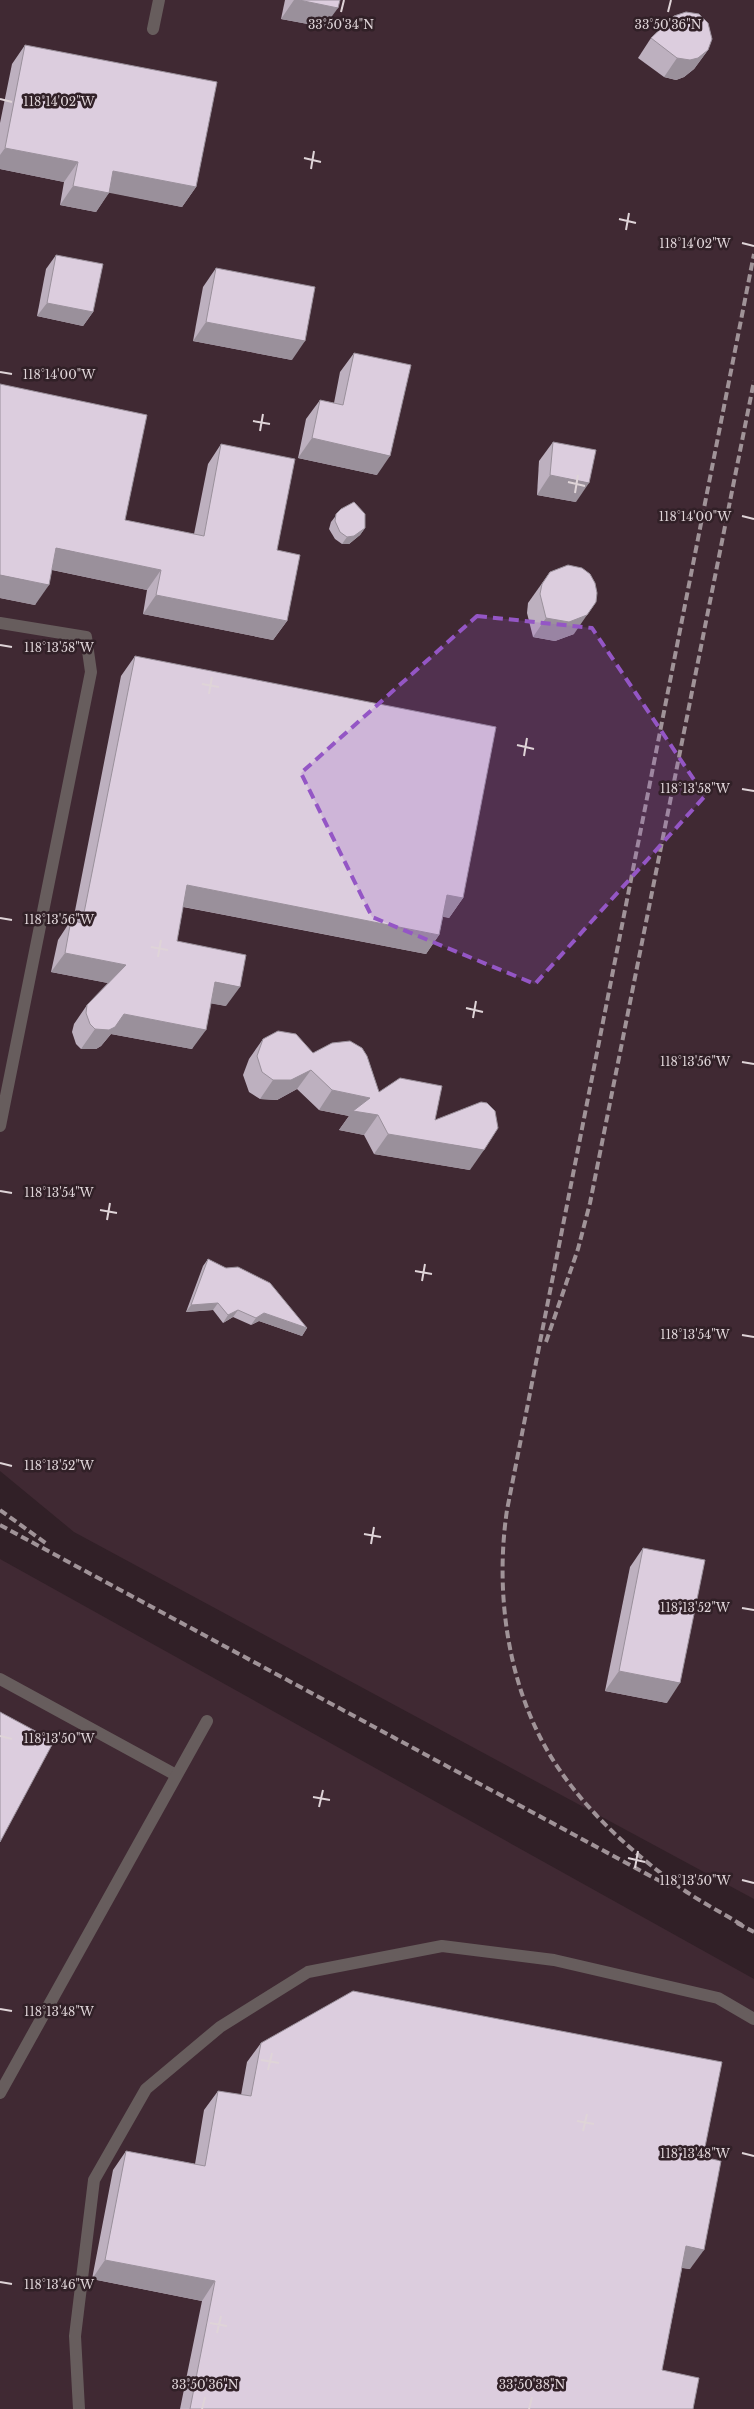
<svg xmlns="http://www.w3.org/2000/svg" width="754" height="2409" viewBox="0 0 754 2409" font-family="'Libre Baskerville',serif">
	<rect width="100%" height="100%" fill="#312027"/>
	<!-- built -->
	<g fill="#402933">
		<path d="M 0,0 L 754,0 L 754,1899 L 74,1532 L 0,1471 Z"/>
		<path d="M 0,1559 L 754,1979 L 754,2409 L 0,2409 Z"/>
	</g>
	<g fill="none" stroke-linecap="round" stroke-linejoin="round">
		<!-- service -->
		<g stroke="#675d5d" stroke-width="12">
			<path d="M 153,29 L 159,0"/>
			<path d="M 0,1679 L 176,1775"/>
			<path d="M 0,2093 L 207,1721"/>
			<path d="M 79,2409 L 75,2336 L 94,2180 L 146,2089 L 220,2027 L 308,1972 L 442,1946 L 554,1960 L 718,1998 L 754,2019"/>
		</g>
		<!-- minor -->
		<path stroke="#675d5d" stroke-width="12" d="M 0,623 L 86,637 L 91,672 L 0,1126"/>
		<!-- rail -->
		<g stroke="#a09398" stroke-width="4" stroke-dasharray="8 4" stroke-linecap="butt">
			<path d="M 546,1342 L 578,1249 L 590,1203 L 754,381"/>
			<path d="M 0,1510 L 47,1544"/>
			<path d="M 0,1525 L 669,1886"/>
			<path d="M 737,1923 L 754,1932"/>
			<path d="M 742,1925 C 719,1911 695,1899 674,1883 C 633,1853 590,1814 561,1772 C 509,1698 494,1598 507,1510 L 754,254"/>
		</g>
	</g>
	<!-- wall -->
	<g fill="#bdb0bf">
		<path d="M 285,0 L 340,0 L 324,27 L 281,19 Z"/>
		<path d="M 651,38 L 708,50 L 694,69 L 684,77 L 676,80 L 664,77 L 638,58 Z"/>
		<path d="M 25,45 L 196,187 L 182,207 L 109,192 L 96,212 L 60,205 L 64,182 L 0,169 L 0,123 L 12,64 Z"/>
		<path d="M 56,255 L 93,312 L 83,326 L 37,316 L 46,269 Z"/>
		<path d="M 216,268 L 292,360 L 193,341 L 203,287 Z"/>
		<path d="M 354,353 L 377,475 L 298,458 L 306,419 L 320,400 L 334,403 L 340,372 Z"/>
		<path d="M 553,442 L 576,502 L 537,495 L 539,461 Z"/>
		<path d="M 221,444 L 277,550 L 287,621 L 273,640 L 143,614 L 147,590 L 52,570 L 35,605 L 0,598 L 125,520 L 194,534 L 208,464 Z"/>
		<path d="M 341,509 L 365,528 L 360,535 L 349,544 L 342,544 L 335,539 L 329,529 L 331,522 Z"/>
		<path d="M 550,572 L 574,634 L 555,641 L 533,637 L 527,613 L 528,603 Z"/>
		<path d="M 135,656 L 463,898 L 449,918 L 443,916 L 439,935 L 426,954 L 183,907 L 177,941 L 226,1006 L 211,1003 L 192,1049 L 111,1034 L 101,1046 L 96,1049 L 81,1049 L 76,1044 L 72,1032 L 74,1024 L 87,1005 L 108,983 L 51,972 L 58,940 L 71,920 L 73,921 L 121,676 Z"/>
		<path d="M 263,1039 L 313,1053 L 379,1092 L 435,1120 L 470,1170 L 374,1154 L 364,1135 L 339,1130 L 349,1116 L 319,1110 L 297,1089 L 277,1100 L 260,1099 L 249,1092 L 243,1075 L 249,1059 Z"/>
		<path d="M 208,1259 L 307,1328 L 302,1336 L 259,1321 L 251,1325 L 233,1317 L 223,1323 L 213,1310 L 186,1312 L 203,1266 Z"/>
		<path d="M 643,1548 L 667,1703 L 605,1691 L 630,1567 Z"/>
		<path d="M 261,2043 L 703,2157 L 690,2269 L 682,2268 L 662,2370 L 693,2409 L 180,2409 L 202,2301 L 92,2279 L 113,2170 L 126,2151 L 195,2164 L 204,2110 L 218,2091 L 241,2095 L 247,2062 Z"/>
	</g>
	<!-- shaded-wall -->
	<g fill="#9a909b">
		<path d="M 294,0 L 299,0 L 338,8 L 324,27 L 281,19 Z"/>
		<path d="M 708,50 L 694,69 L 684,77 L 676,80 L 664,77 L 677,58 Z"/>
		<path d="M 5,148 L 78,162 L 64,182 L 0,169 L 0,155 Z"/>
		<path d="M 113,171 L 196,187 L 182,207 L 100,191 Z"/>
		<path d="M 73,186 L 109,193 L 96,212 L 60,205 Z"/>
		<path d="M 47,303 L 93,312 L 83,326 L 37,316 Z"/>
		<path d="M 206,322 L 305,341 L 292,360 L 193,341 Z"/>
		<path d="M 312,438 L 390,456 L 377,475 L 298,458 Z"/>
		<path d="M 550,475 L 589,483 L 576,502 L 537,495 Z"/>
		<path d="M 365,528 L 360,535 L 349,544 L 342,544 L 347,537 Z"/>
		<path d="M 56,548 L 161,570 L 147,590 L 43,568 Z"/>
		<path d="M 0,575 L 49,585 L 35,605 L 0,598 Z"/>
		<path d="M 156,595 L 287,621 L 273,640 L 143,614 Z"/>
		<path d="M 587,615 L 574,634 L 555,641 L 533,637 L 546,618 Z"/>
		<path d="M 187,885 L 439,935 L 426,954 L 174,905 Z"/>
		<path d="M 447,895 L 463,898 L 449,918 L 433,915 Z"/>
		<path d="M 65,953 L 126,965 L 113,984 L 51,972 Z"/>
		<path d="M 215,982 L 240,987 L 226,1006 L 202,1002 Z"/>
		<path d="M 124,1014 L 206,1030 L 192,1049 L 111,1034 L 101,1046 L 96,1049 L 81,1049 L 95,1029 Z"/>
		<path d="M 311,1070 L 297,1089 L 277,1100 L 260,1099 L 273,1080 Z"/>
		<path d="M 332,1090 L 370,1098 L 378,1115 L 364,1135 L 339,1130 L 349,1116 L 319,1110 Z"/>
		<path d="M 388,1134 L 484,1150 L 470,1170 L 374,1154 Z"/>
		<path d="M 218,1303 L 213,1310 L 186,1312 L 191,1305 Z"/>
		<path d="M 238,1310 L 233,1317 L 223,1323 L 228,1315 Z"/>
		<path d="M 264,1313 L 307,1328 L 302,1336 L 259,1321 L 251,1325 L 256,1318 Z"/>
		<path d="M 619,1671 L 680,1683 L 667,1703 L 605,1691 Z"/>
		<path d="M 686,2246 L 704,2250 L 690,2269 L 672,2266 Z"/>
		<path d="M 105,2260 L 215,2281 L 202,2301 L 92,2279 Z"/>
	</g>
	<!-- building -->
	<g fill="#dccdde" stroke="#9a909b">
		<path d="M 299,0 L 340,0 L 338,8 Z"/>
		<path d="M 686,12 L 699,14 L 708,23 L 712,39 L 708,50 L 698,58 L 690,60 L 677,58 L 651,38 L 674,16 Z"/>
		<path d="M 25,45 L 217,82 L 196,187 L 113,171 L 109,193 L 73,186 L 78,162 L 5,148 Z"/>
		<path d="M 56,255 L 103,264 L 93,312 L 47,303 Z"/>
		<path d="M 216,268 L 315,287 L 305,341 L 206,322 Z"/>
		<path d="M 354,353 L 411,365 L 390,456 L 312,438 L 320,400 L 343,405 Z"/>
		<path d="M 0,384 L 147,415 L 125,520 L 204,536 L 221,444 L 295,459 L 277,550 L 300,555 L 287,621 L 156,595 L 161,570 L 56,548 L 49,585 L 0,575 Z"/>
		<path d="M 553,442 L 596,450 L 589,483 L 550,475 Z"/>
		<path d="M 354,502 L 365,514 L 365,528 L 354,536 L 347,537 L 340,532 L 335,521 L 336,514 L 341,509 Z"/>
		<path d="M 568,565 L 582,568 L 590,574 L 595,583 L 597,593 L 596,602 L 587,615 L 569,622 L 546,618 L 540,594 L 542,584 L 550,572 Z"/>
		<path d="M 135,656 L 496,727 L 463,898 L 447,895 L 439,935 L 187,885 L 177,941 L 246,955 L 240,987 L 215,982 L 206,1030 L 124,1014 L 115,1027 L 109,1030 L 95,1029 L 90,1024 L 86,1013 L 87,1005 L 126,965 L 65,953 L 71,920 L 82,923 Z"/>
		<path d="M 278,1031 L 296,1034 L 313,1053 L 332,1043 L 350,1041 L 362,1048 L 367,1056 L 379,1092 L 400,1078 L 442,1086 L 435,1120 L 481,1102 L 487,1103 L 495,1111 L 498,1128 L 484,1150 L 388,1134 L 378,1115 L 353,1111 L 370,1098 L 332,1090 L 311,1070 L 291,1080 L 273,1080 L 262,1072 L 257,1056 L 263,1039 Z"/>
		<path d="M 208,1259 L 226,1268 L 238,1267 L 270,1283 L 307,1328 L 264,1313 L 256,1318 L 238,1310 L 228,1315 L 218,1303 L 191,1305 Z"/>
		<path d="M 643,1548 L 705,1560 L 680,1683 L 619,1671 Z"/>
		<path d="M 0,1712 L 54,1741 L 0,1842 Z"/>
		<path d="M 353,1991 L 722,2062 L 703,2157 L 721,2161 L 704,2250 L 686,2246 L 662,2370 L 699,2378 L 693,2409 L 190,2409 L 215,2281 L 105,2260 L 126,2151 L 205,2166 L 218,2091 L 251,2096 L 261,2043 Z"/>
	</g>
	<!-- marked area -->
	<path fill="#9456c5" fill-opacity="0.2" stroke="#9456c5" stroke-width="4" stroke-dasharray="10 6" stroke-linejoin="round" d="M 477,616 L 592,628 L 705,796 L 535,984 L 372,917 L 301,773 Z"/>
	<!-- ticks -->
	<path fill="none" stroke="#dfd4d8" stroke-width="2" d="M 341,12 L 344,0M 668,12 L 671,0M 0,99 L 12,102M 304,158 L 321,162M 311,169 L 314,151M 619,219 L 636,223M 626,230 L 629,213M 742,243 L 754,246M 0,372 L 12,374M 253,421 L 270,424M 260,431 L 263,414M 568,482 L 585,486M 575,493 L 578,475M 742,516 L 754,519M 0,645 L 12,647M 202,684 L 219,687M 209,694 L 212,677M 517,745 L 534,749M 524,756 L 527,738M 742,789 L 754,791M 0,918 L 12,920M 151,947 L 168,950M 158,957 L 161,940M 466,1008 L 483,1012M 473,1018 L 476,1001M 742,1062 L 754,1064M 0,1191 L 12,1193M 100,1210 L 117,1213M 107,1220 L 110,1203M 415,1271 L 432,1274M 422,1281 L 425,1264M 742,1335 L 754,1337M 0,1463 L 12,1466M 364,1534 L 381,1537M 371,1544 L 374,1527M 742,1608 L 754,1610M 0,1736 L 12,1739M 313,1797 L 330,1800M 319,1807 L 323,1790M 628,1858 L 645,1862M 635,1868 L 638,1851M 742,1880 L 754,1883M 0,2009 L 12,2011M 261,2060 L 279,2063M 268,2070 L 272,2053M 577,2121 L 594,2124M 583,2131 L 587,2114M 742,2153 L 754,2156M 0,2282 L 12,2284M 210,2323 L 227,2326M 217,2333 L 221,2316M 202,2409 L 205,2397M 529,2409 L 532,2397"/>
	<g font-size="12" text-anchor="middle" fill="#dfd4d8" stroke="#312027" stroke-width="5" stroke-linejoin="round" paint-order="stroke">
		<text x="341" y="29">33°50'34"N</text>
		<text x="668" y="29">33°50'36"N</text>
		<text x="59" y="106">118°14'02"W</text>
		<text x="695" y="248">118°14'02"W</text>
		<text x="59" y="379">118°14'00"W</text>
		<text x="695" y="521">118°14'00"W</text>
		<text x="59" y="652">118°13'58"W</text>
		<text x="695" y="793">118°13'58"W</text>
		<text x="59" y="924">118°13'56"W</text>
		<text x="695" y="1066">118°13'56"W</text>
		<text x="59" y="1197">118°13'54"W</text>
		<text x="695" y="1339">118°13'54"W</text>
		<text x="59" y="1470">118°13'52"W</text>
		<text x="695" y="1612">118°13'52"W</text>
		<text x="59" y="1743">118°13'50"W</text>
		<text x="695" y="1885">118°13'50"W</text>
		<text x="59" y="2016">118°13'48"W</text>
		<text x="695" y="2158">118°13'48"W</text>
		<text x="59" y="2289">118°13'46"W</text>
		<text x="205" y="2389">33°50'36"N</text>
		<text x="532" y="2389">33°50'38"N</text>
	</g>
</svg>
